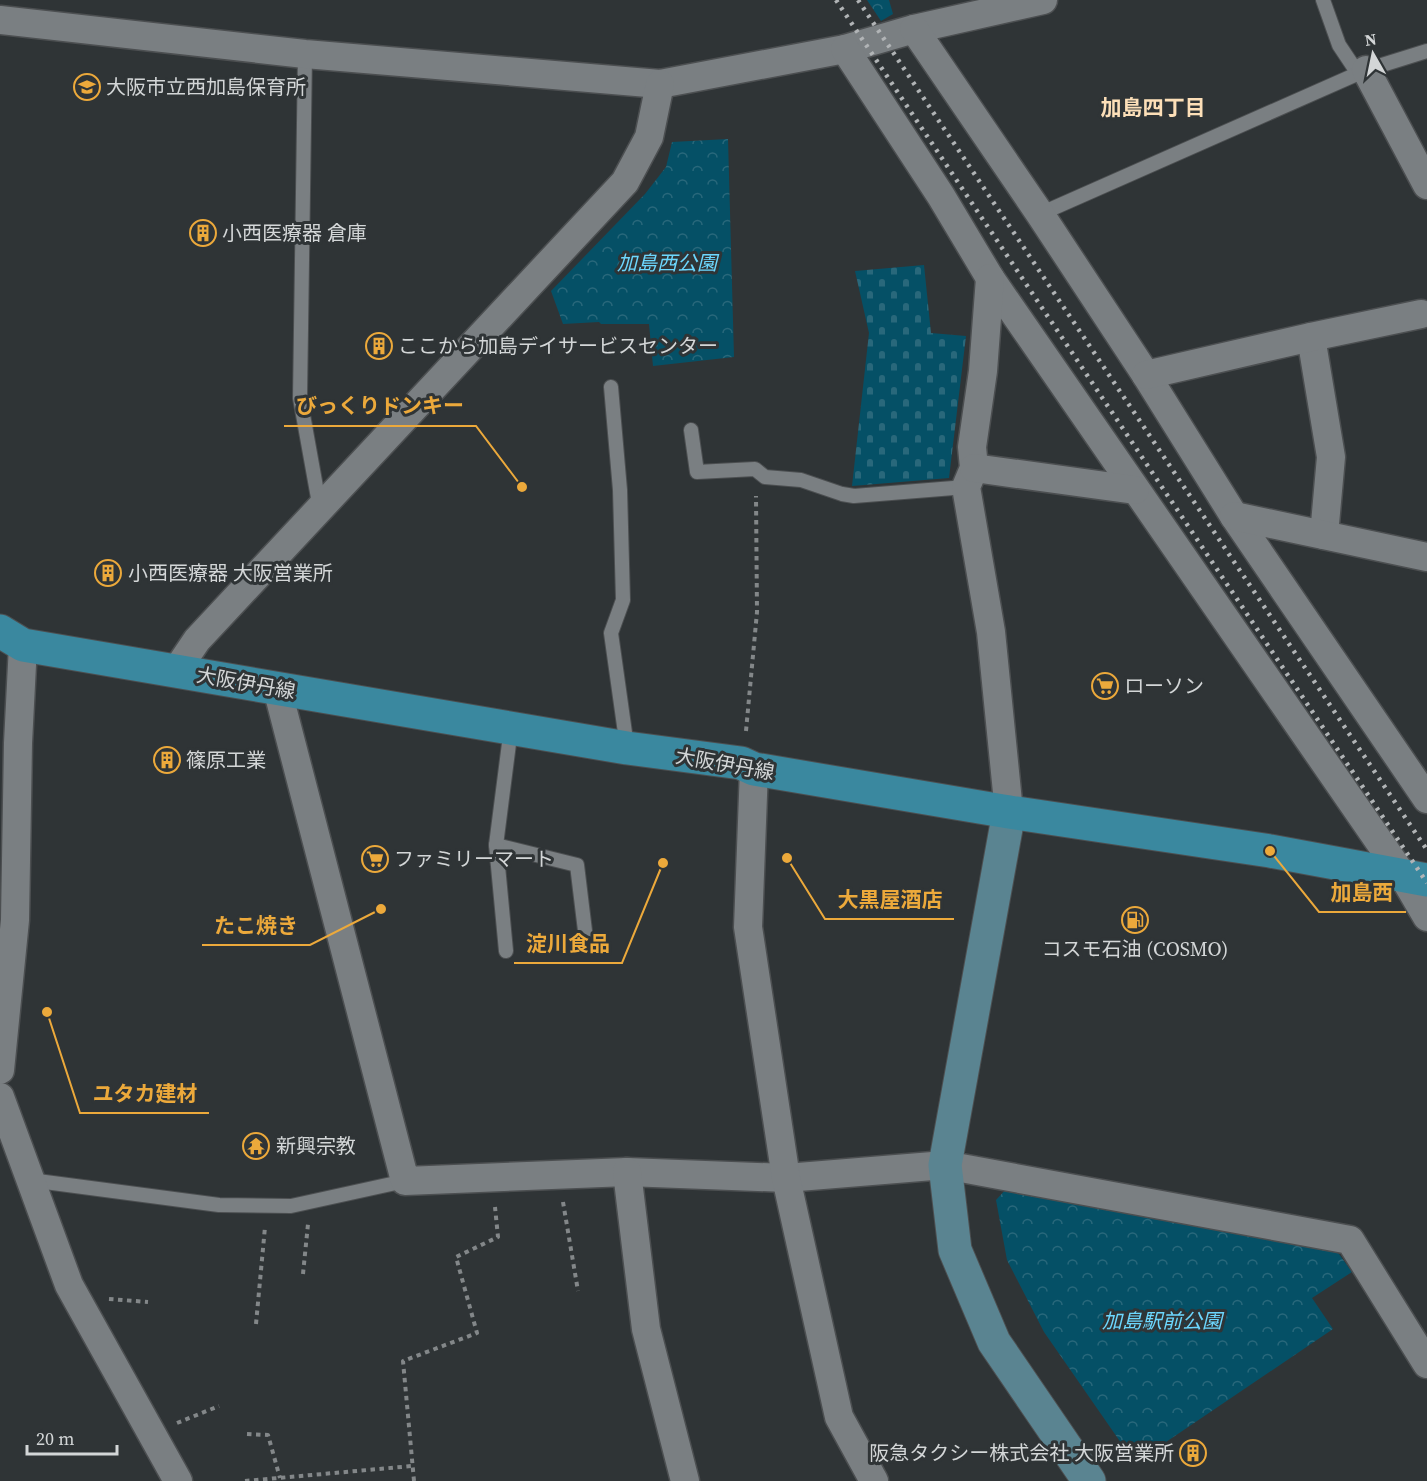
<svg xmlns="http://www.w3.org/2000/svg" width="1427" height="1481" viewBox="0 0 1427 1481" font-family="'Source Serif 4','Noto Sans JP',serif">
	<defs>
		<pattern id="cemetery-stones" width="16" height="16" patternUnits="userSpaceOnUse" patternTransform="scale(1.5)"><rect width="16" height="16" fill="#055066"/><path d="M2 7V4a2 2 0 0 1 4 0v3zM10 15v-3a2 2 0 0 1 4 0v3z" fill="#29687b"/></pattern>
		<pattern id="park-crowns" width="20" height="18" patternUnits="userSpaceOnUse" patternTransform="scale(1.5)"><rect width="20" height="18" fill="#055066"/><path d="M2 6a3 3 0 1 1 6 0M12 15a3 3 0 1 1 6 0" fill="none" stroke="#29687b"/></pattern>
	</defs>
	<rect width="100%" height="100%" fill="#2f3436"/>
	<!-- cemetery -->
	<path fill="url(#cemetery-stones)" d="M 924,265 L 931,333 L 966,336 L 949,478 L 852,486 L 869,333 L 855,271 Z"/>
	<!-- park -->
	<g fill="url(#park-crowns)">
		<path d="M 867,0 L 889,0 L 893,14 L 881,21 Z"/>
		<path d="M 728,139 L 734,357 L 653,366 L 649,324 L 601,324 L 599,322 L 563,324 L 551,291 L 645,194 L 666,167 L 672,142 Z"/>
		<path d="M 1007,1188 L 1326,1245 L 1339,1254 L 1352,1272 L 1312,1298 L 1333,1329 L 1135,1463 L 1044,1332 L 1007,1260 L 996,1200 Z"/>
	</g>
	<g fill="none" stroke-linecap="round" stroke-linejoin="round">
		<defs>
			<g id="lane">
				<path d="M 1323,0 L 1339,45 L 1359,75"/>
				<path d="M 305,54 L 300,398 L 320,509"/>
				<path d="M 1040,214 L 1366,70 L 1427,51"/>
				<path d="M 611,387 L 620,490 L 623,600 L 611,633 L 627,747"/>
				<path d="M 691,430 L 697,472 L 755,469 L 765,477 L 801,480 L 842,494 L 854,496 L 966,487"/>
				<path d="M 496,845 L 577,865 L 586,939"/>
				<path d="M 506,951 L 496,845 L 511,728"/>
				<path d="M 30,1180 L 219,1205 L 291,1206 L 405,1181"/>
			</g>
			<g id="street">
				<path d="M 0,20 L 305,54 L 660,84 L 845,49 L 914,29 L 1043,0"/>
				<path d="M 914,29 L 1040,214 L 1146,375 L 1234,516 L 1427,799"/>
				<path d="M 845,49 L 941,196 L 990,278 L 1403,876 L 1427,917"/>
				<path d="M 1366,70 L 1427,185"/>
				<path d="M 990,278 L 983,371 L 972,447 L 974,468 L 966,487 L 991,632 L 1009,812"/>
				<path d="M 1311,337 L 1331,457 L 1324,535"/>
				<path d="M 1146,375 L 1311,337 L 1421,314"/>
				<path d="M 974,468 L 1135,490"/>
				<path d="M 1234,516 L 1427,557"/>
				<path d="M 176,671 L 197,640 L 625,182 L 649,137 L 660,84"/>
				<path d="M 277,688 L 405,1181 L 627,1172 L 786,1178 L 945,1165 L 1350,1240 L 1427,1364"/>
				<path d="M 754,769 L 748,927 L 786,1178 L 839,1417 L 874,1481"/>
				<path d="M 0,1070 L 15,920 L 18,743 L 23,645"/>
				<path d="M 0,1097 L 69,1285 L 178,1481"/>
				<path d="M 627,1172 L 646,1329 L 685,1481"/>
			</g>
			<path id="secondary" d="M 1009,812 L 945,1165 L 955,1250 L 994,1342 L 1089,1481"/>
			<path id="primary" d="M 0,631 L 23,645 L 627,748 L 741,763 L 754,769 L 1009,812 L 1270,851 L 1427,880"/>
		</defs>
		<!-- lane casing -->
		<use href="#lane" stroke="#4c4f51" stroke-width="16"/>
		<!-- street casing -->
		<use href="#street" stroke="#4c4f51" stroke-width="31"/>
		<!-- secondary casing -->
		<use href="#secondary" stroke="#4c4f51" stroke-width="35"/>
		<!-- primary casing -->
		<use href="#primary" stroke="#4c4f51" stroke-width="35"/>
		<!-- path -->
		<g stroke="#838789" stroke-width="4" stroke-dasharray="4.5 4.5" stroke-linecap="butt">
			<path d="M 746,731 L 757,612 L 756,496"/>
			<path d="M 563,1202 L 578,1291"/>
			<path d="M 303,1274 L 308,1224"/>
			<path d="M 109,1299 L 148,1302"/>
			<path d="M 256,1324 L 265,1227"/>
			<path d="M 177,1423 L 219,1406"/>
			<path d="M 247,1434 L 268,1435 L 280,1478"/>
			<path d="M 245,1481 L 412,1466"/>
			<path d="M 414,1481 L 403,1361 L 477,1333 L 456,1257 L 498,1237 L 495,1207"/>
		</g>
		<!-- lane -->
		<use href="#lane" stroke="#7a7f82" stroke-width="14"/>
		<!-- street -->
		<use href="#street" stroke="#7a7f82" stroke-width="28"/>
		<!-- secondary -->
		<use href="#secondary" stroke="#5a8491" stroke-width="33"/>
		<!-- primary -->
		<use href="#primary" stroke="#3a889f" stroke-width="33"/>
		<!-- rail -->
		<g stroke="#b1b4b6" stroke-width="4.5" stroke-dasharray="3 6" stroke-linecap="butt">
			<path d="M 836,0 L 1427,883"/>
			<path d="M 858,0 L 1427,850"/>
		</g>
	</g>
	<!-- icons -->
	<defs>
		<symbol id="school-ring" viewBox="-11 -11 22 22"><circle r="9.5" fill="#2f3436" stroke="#eca93b" stroke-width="1.5"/><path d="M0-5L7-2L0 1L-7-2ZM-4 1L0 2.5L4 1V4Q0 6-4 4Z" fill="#eca93b"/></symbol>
		<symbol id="building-ring" viewBox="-11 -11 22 22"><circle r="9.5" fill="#2f3436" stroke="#eca93b" stroke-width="1.5"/><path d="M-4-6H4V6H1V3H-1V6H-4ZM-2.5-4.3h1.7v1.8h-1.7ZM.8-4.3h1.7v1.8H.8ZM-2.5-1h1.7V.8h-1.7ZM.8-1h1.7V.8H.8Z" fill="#eca93b"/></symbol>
		<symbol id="supermarket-ring" viewBox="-11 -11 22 22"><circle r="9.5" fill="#2f3436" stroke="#eca93b" stroke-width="1.5"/><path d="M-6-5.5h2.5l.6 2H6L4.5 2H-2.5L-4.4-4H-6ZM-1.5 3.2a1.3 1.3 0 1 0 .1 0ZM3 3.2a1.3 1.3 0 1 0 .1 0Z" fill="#eca93b"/></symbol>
		<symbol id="fuel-ring" viewBox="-11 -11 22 22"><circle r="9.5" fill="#2f3436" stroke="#eca93b" stroke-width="1.5"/><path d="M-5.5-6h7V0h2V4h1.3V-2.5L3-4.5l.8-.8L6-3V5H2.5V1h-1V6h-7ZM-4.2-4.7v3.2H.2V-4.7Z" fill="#eca93b"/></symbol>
		<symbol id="temple-ring" viewBox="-11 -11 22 22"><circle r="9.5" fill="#2f3436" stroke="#eca93b" stroke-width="1.5"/><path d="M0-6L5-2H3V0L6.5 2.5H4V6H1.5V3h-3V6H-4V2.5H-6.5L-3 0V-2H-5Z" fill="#eca93b"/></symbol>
	</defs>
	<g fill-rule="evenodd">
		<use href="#school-ring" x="72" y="72" width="30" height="30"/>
		<use href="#building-ring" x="188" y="218" width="30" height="30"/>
		<use href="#building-ring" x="364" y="331" width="30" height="30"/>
		<use href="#building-ring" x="93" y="558" width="30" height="30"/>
		<use href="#supermarket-ring" x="1090" y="671" width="30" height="30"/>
		<use href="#building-ring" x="152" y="745" width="30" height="30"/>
		<use href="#supermarket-ring" x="360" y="844" width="30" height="30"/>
		<use href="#fuel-ring" x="1120" y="905" width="30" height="30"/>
		<use href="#temple-ring" x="241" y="1131" width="30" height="30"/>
		<use href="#building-ring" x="1178" y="1438" width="30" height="30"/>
	</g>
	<g text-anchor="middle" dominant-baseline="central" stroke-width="6" stroke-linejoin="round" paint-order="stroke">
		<!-- poi labels -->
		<g font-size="20" fill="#d3d6d7" stroke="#2f3436" text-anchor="start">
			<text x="106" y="87">大阪市立西加島保育所</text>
			<text x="222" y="233">小西医療器 倉庫</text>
			<text x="398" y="346">ここから加島デイサービスセンター</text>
			<text x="128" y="573">小西医療器 大阪営業所</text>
			<text x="1124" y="686">ローソン</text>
			<text x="186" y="760">篠原工業</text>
			<text x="394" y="859">ファミリーマート</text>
			<text x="1135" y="949" text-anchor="middle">コスモ石油 (COSMO)</text>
			<text x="276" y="1146">新興宗教</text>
			<text x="1174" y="1453" text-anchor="end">阪急タクシー株式会社 大阪営業所</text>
		</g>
		<!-- park labels -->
		<g font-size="20" font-style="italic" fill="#6cd7fe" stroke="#2f3436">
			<text x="667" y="263">加島西公園</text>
			<text x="1162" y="1321">加島駅前公園</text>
		</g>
		<!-- street labels -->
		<g font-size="20" fill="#d3d6d7" stroke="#2f3436">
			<text transform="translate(246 683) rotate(10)">大阪伊丹線</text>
			<text transform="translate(725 764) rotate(10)">大阪伊丹線</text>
		</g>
		<!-- neighbourhood labels -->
		<g font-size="21" font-weight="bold" fill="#fcdfb8" stroke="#2f3436">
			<text x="1153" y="107">加島四丁目</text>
		</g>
	</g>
	<!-- callouts -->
	<path fill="none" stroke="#eca93b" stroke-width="2" d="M522 487L476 426H284M1270 851L1319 912H1406M787 858L825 919H954M381 909L310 945H202M663 863L622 963H514M47 1012L80 1113H209"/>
	<g fill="#eca93b" stroke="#2f3436" stroke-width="2">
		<circle cx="522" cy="487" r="6"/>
		<circle cx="1270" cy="851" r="6"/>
		<circle cx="787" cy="858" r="6"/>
		<circle cx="381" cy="909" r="6"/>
		<circle cx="663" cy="863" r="6"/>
		<circle cx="47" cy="1012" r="6"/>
	</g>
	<g font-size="21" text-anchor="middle" font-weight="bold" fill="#eca93b" stroke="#2f3436" stroke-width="6" stroke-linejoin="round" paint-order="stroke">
		<text x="380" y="413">びっくりドンキー</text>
		<text x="1362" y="900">加島西</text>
		<text x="890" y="907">大黒屋酒店</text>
		<text x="256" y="933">たこ焼き</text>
		<text x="568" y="951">淀川食品</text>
		<text x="145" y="1101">ユタカ建材</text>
	</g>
	<!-- north arrow -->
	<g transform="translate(1373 54) rotate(351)" stroke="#2f3436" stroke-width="4.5" paint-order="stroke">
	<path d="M0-4.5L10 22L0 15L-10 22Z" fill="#d3d6d7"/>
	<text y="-9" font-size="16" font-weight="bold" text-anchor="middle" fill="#d3d6d7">N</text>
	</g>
	<!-- scale -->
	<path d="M27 1445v9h90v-9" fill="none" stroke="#d3d6d7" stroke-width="3"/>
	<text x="36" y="1445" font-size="18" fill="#d3d6d7" stroke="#2f3436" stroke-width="4.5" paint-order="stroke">20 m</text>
</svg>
